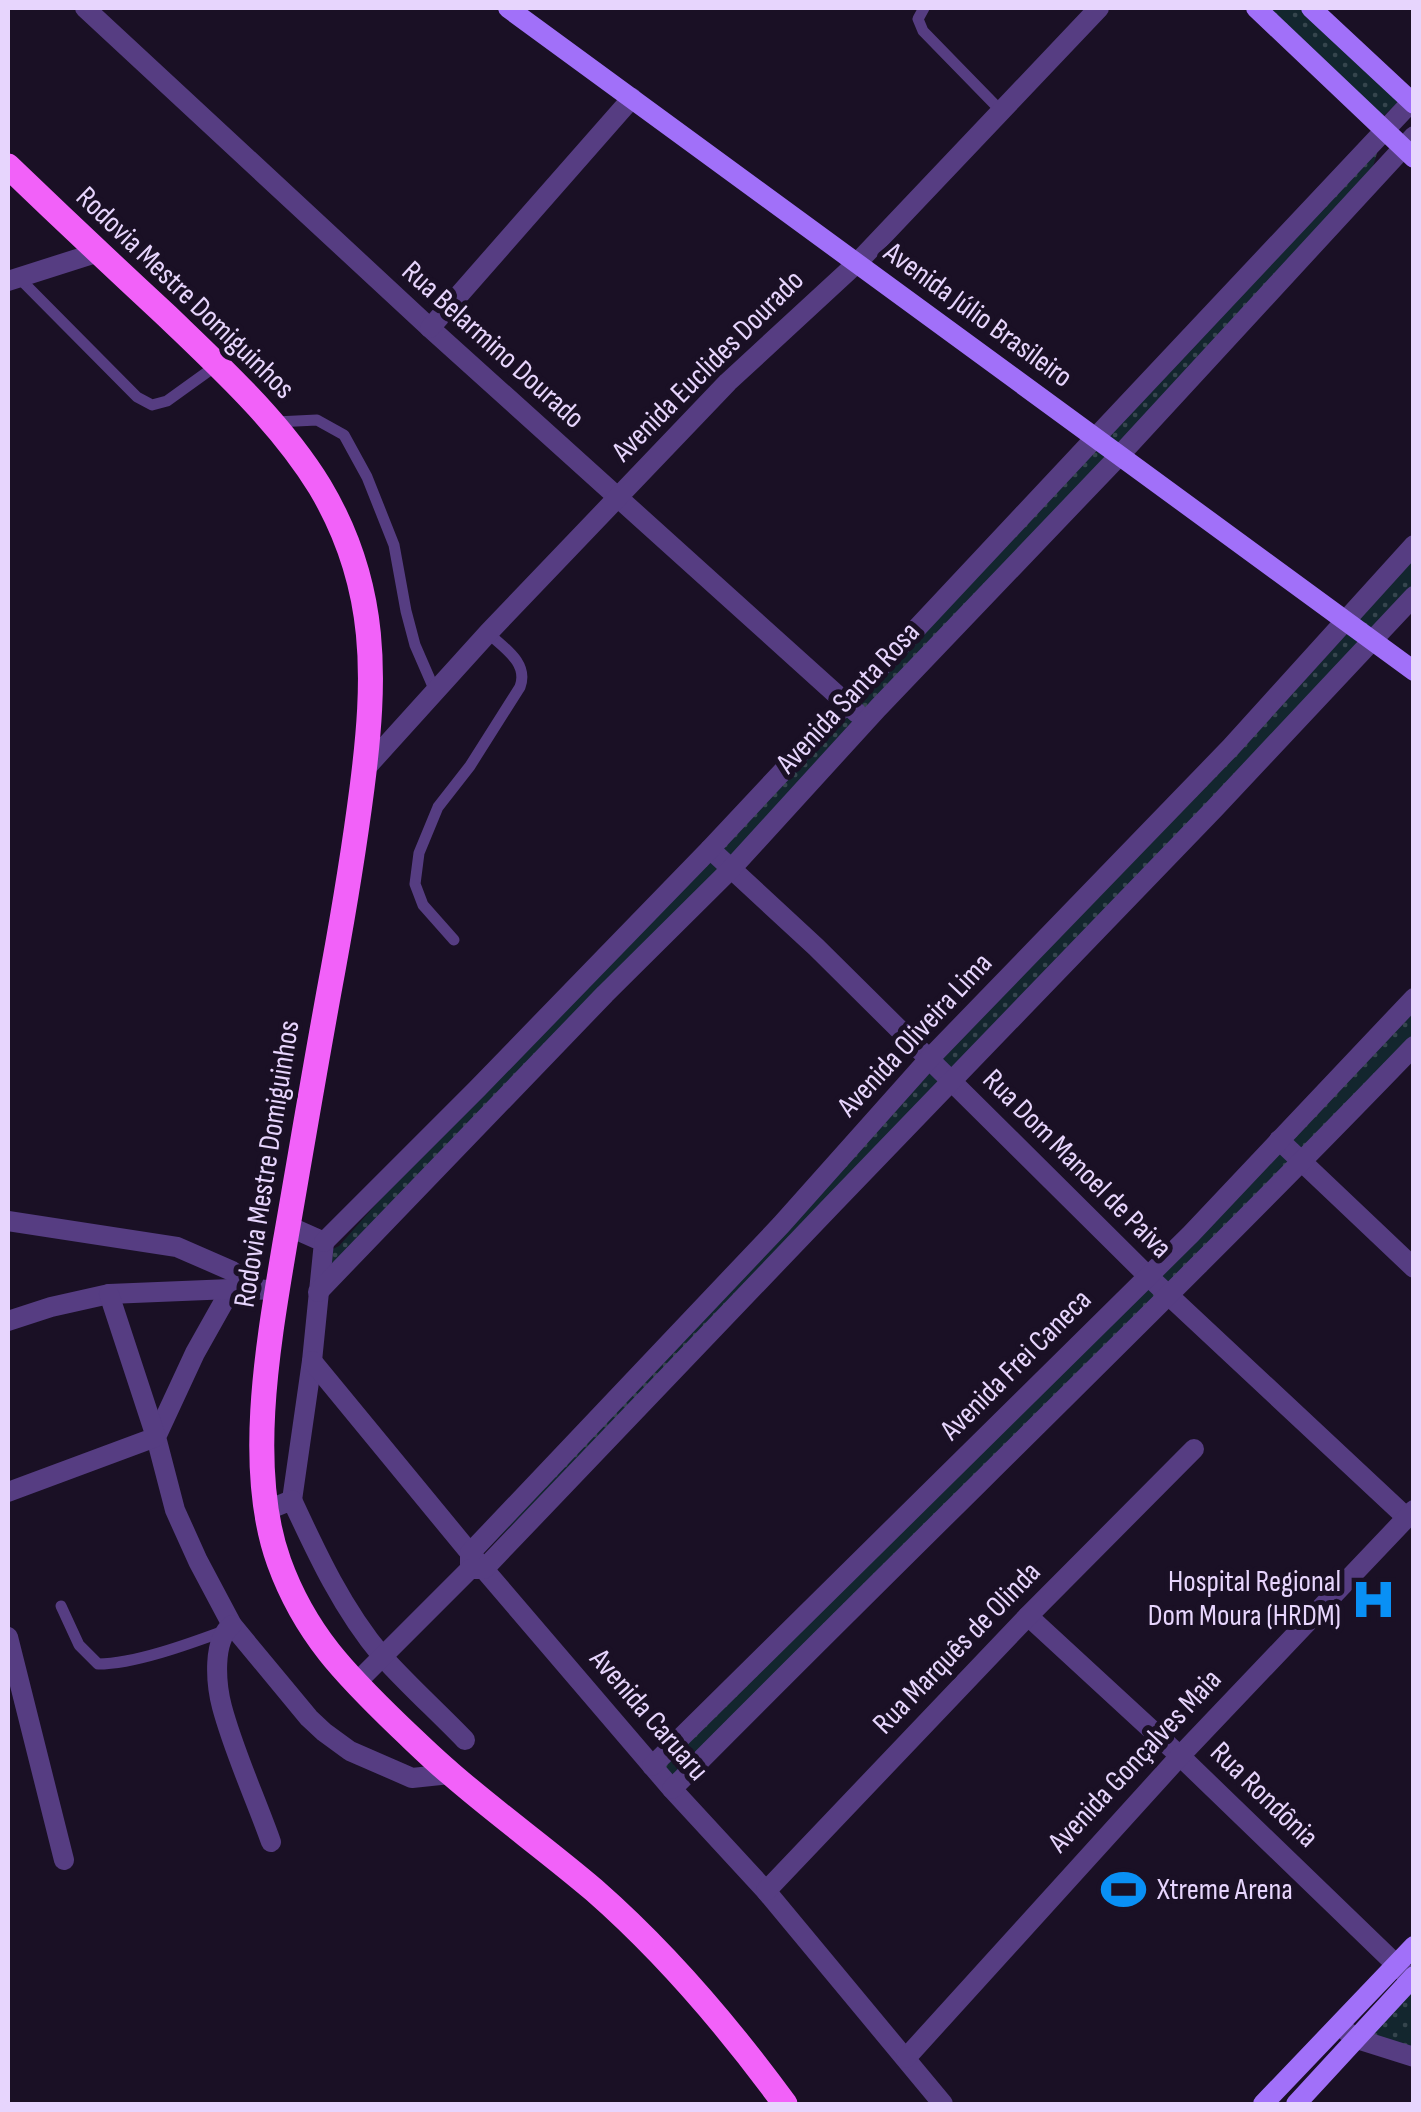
<svg xmlns="http://www.w3.org/2000/svg" width="1421" height="2112" viewBox="0 0 1421 2112" font-family="'Sofia Sans Condensed',sans-serif">
	<defs>
		<pattern id="grass-dots" width="8" height="8" patternUnits="userSpaceOnUse" patternTransform="scale(2.5)"><rect width="8" height="8" fill="#13262e"/><path d="M2 2h.1M6 6h.1" fill="none" stroke="#35454d" stroke-width="1.8" stroke-linecap="round"/></pattern>
	</defs>
	<rect width="100%" height="100%" fill="#1a1025"/>
	<!-- grass -->
	<g fill="url(#grass-dots)">
		<path d="M 1261,8 L 1303,8 L 1400,100 L 1381,118 Z"/>
		<path d="M 1380,143 L 1369,180 L 1121,450 L 1101,435 Z"/>
		<path d="M 1091,444 L 1114,457 L 866,715 L 853,705 Z"/>
		<path d="M 1413,556 L 1413,589 L 1372,633 L 1353,620 Z"/>
		<path d="M 1346,627 L 1365,641 L 952,1075 L 935,1059 Z"/>
		<path d="M 846,712 L 859,722 L 730,863 L 716,849 Z"/>
		<path d="M 710,857 L 722,869 L 323,1282 L 333,1249 L 339,1246 L 386,1193 Z"/>
		<path d="M 1413,1008 L 1413,1037 L 1300,1155 L 1287,1140 Z"/>
		<path d="M 928,1066 L 946,1083 L 636,1404 L 477,1559 Z"/>
		<path d="M 1279,1146 L 1294,1161 L 1169,1290 L 1155,1277 Z"/>
		<path d="M 1148,1283 L 1163,1295 L 671,1784 L 656,1767 Z"/>
		<path d="M 1413,1989 L 1413,2047 L 1371,2034 Z"/>
	</g>
	<g fill="none" stroke-linecap="round" stroke-linejoin="round">
		<!-- service -->
		<g stroke="#563d82" stroke-width="11">
			<path d="M 924,8 L 918,19 L 923,31 L 1002,112"/>
			<path d="M 20,279 L 137,397 L 152,405 L 167,401 L 217,365"/>
			<path d="M 276,422 L 317,420 L 344,435 L 367,477 L 394,545 L 406,611 L 415,645 L 435,691"/>
			<path d="M 454,940 L 423,905 L 415,884 L 419,853 L 438,807 L 470,766 L 520,687 C 529,663 504,648 488,633"/>
			<path d="M 61,1606 L 79,1645 L 98,1664 C 134,1664 189,1644 224,1631"/>
		</g>
		<!-- minor -->
		<g stroke="#563d82" stroke-width="20">
			<path d="M 85,8 L 430,328 L 857,713"/>
			<path d="M 8,281 L 99,252"/>
			<path d="M 430,328 L 632,98"/>
			<path d="M 364,770 L 488,633 L 728,382 L 857,263 L 1099,8"/>
			<path d="M 710,849 L 816,947 L 1149,1277 L 1406,1517"/>
			<path d="M 1279,1140 L 1414,1268"/>
			<path d="M 8,1221 L 177,1247 L 232,1271 L 258,1288"/>
			<path d="M 288,1226 L 324,1242 L 312,1361 L 292,1500"/>
			<path d="M 324,1242 L 477,1089 L 710,849 L 1095,438"/>
			<path d="M 231,1289 L 195,1353 L 156,1437 L 175,1510 L 198,1561 L 232,1625 L 309,1718 L 324,1732 L 350,1751 L 412,1778 L 450,1774"/>
			<path d="M 318,1292 L 605,994 L 731,869 L 878,708 L 1119,456"/>
			<path d="M 8,1321 L 51,1307 L 109,1294 L 231,1289 L 277,1290"/>
			<path d="M 312,1361 L 470,1553 L 672,1789 L 766,1891 L 943,2104"/>
			<path d="M 8,1492 L 156,1437 L 109,1294"/>
			<path d="M 265,1511 L 292,1500 C 317,1554 343,1610 382,1656 C 408,1685 438,1712 465,1740"/>
			<path d="M 470,1569 L 470,1553 L 781,1225 L 929,1059 L 1231,747 L 1414,545"/>
			<path d="M 1028,1616 L 1180,1756 L 1411,1979"/>
			<path d="M 232,1625 C 212,1640 216,1684 222,1707 C 234,1752 255,1797 271,1842"/>
			<path d="M 8,1637 L 64,1860"/>
			<path d="M 355,1684 L 470,1569 L 484,1569 L 832,1205 L 1214,809 L 1414,596"/>
			<path d="M 652,1766 L 1191,1234 L 1414,998"/>
			<path d="M 672,1789 C 918,1540 1171,1298 1414,1046"/>
			<path d="M 766,1891 L 1028,1616 L 1194,1449"/>
			<path d="M 906,2058 L 1180,1756 L 1414,1510"/>
		</g>
		<!-- tertiary -->
		<g stroke="#563d82" stroke-width="20">
			<path d="M 1095,438 L 1414,99"/>
			<path d="M 1119,456 L 1414,136"/>
			<path d="M 1346,2031 L 1357,2039 L 1414,2057"/>
		</g>
		<!-- secondary -->
		<g stroke="#a170f9" stroke-width="20">
			<path d="M 508,8 L 1414,671"/>
			<path d="M 1256,8 L 1414,158"/>
			<path d="M 1311,8 L 1414,104"/>
			<path d="M 1263,2104 L 1414,1946"/>
			<path d="M 1296,2104 L 1414,1976"/>
		</g>
		<!-- primary -->
		<path stroke="#f261f9" stroke-width="25" d="M 8,166 C 60,216 113,266 167,316 C 222,369 280,422 320,487 C 379,586 376,679 362,788 C 354,850 344,910 333,970 C 316,1061 301,1152 285,1243 C 269,1339 245,1468 279,1562 C 305,1634 346,1675 400,1727 C 417,1743 433,1759 451,1774 C 497,1814 547,1850 594,1890 C 667,1954 728,2026 785,2104"/>
	</g>
	<!-- icons -->
	<defs>
		<symbol id="hospital-bare" viewBox="-9 -9 18 18"><path d="M-5-5h3v3.5h4V-5h3V5h-3V1.5h-4V5h-3Z" fill="#0990f5" stroke="#1a1025" stroke-width="2.5" paint-order="stroke"/></symbol>
		<symbol id="stadium-bare" viewBox="-9 -9 18 18"><path d="M0-5a6.5 5 0 1 0 0 10a6.5 5 0 1 0 0-10ZM-3.5-1.8h7v3.6h-7Z" fill="#0990f5" stroke="#1a1025" stroke-width="2.5" paint-order="stroke"/></symbol>
	</defs>
	<g fill-rule="evenodd">
		<use href="#hospital-bare" x="1342" y="1568" width="63" height="63"/>
		<use href="#stadium-bare" x="1092" y="1858" width="63" height="63"/>
	</g>
	<g text-anchor="middle" dominant-baseline="central" stroke-width="10" stroke-linejoin="round" paint-order="stroke">
		<!-- street labels -->
		<g font-size="30" fill="#e7d5fd" stroke="#1a1025">
			<text transform="translate(185 293) rotate(44)">Rodovia Mestre Domiguinhos</text>
			<text transform="translate(978 315) rotate(36)">Avenida Júlio Brasileiro</text>
			<text transform="translate(493 345) rotate(42)">Rua Belarmino Dourado</text>
			<text transform="translate(708 366) rotate(-45)">Avenida Euclides Dourado</text>
			<text transform="translate(848 698) rotate(-47)">Avenida Santa Rosa</text>
			<text transform="translate(915 1035) rotate(-47)">Avenida Oliveira Lima</text>
			<text transform="translate(267 1164) rotate(-81)">Rodovia Mestre Domiguinhos</text>
			<text transform="translate(1077 1164) rotate(45)">Rua Dom Manoel de Paiva</text>
			<text transform="translate(1016 1365) rotate(-45)">Avenida Frei Caneca</text>
			<text transform="translate(957 1648) rotate(-46)">Rua Marquês de Olinda</text>
			<text transform="translate(649 1715) rotate(49)">Avenida Caruaru</text>
			<text transform="translate(1135 1761) rotate(-47)">Avenida Gonçalves Maia</text>
			<text transform="translate(1264 1795) rotate(44)">Rua Rondônia</text>
		</g>
		<!-- poi labels -->
		<g font-size="30" fill="#e7d5fd" stroke="#1a1025" text-anchor="end">
			<text x="1341" y="1582">Hospital Regional<tspan x="1341" dy="34">Dom Moura (HRDM)</tspan></text>
			<text x="1157" y="1890" text-anchor="start">Xtreme Arena</text>
		</g>
	</g>
	<!-- border -->
	<rect width="1421" height="2112" fill="none" stroke="#e7d5fd" stroke-width="20"/>
</svg>
